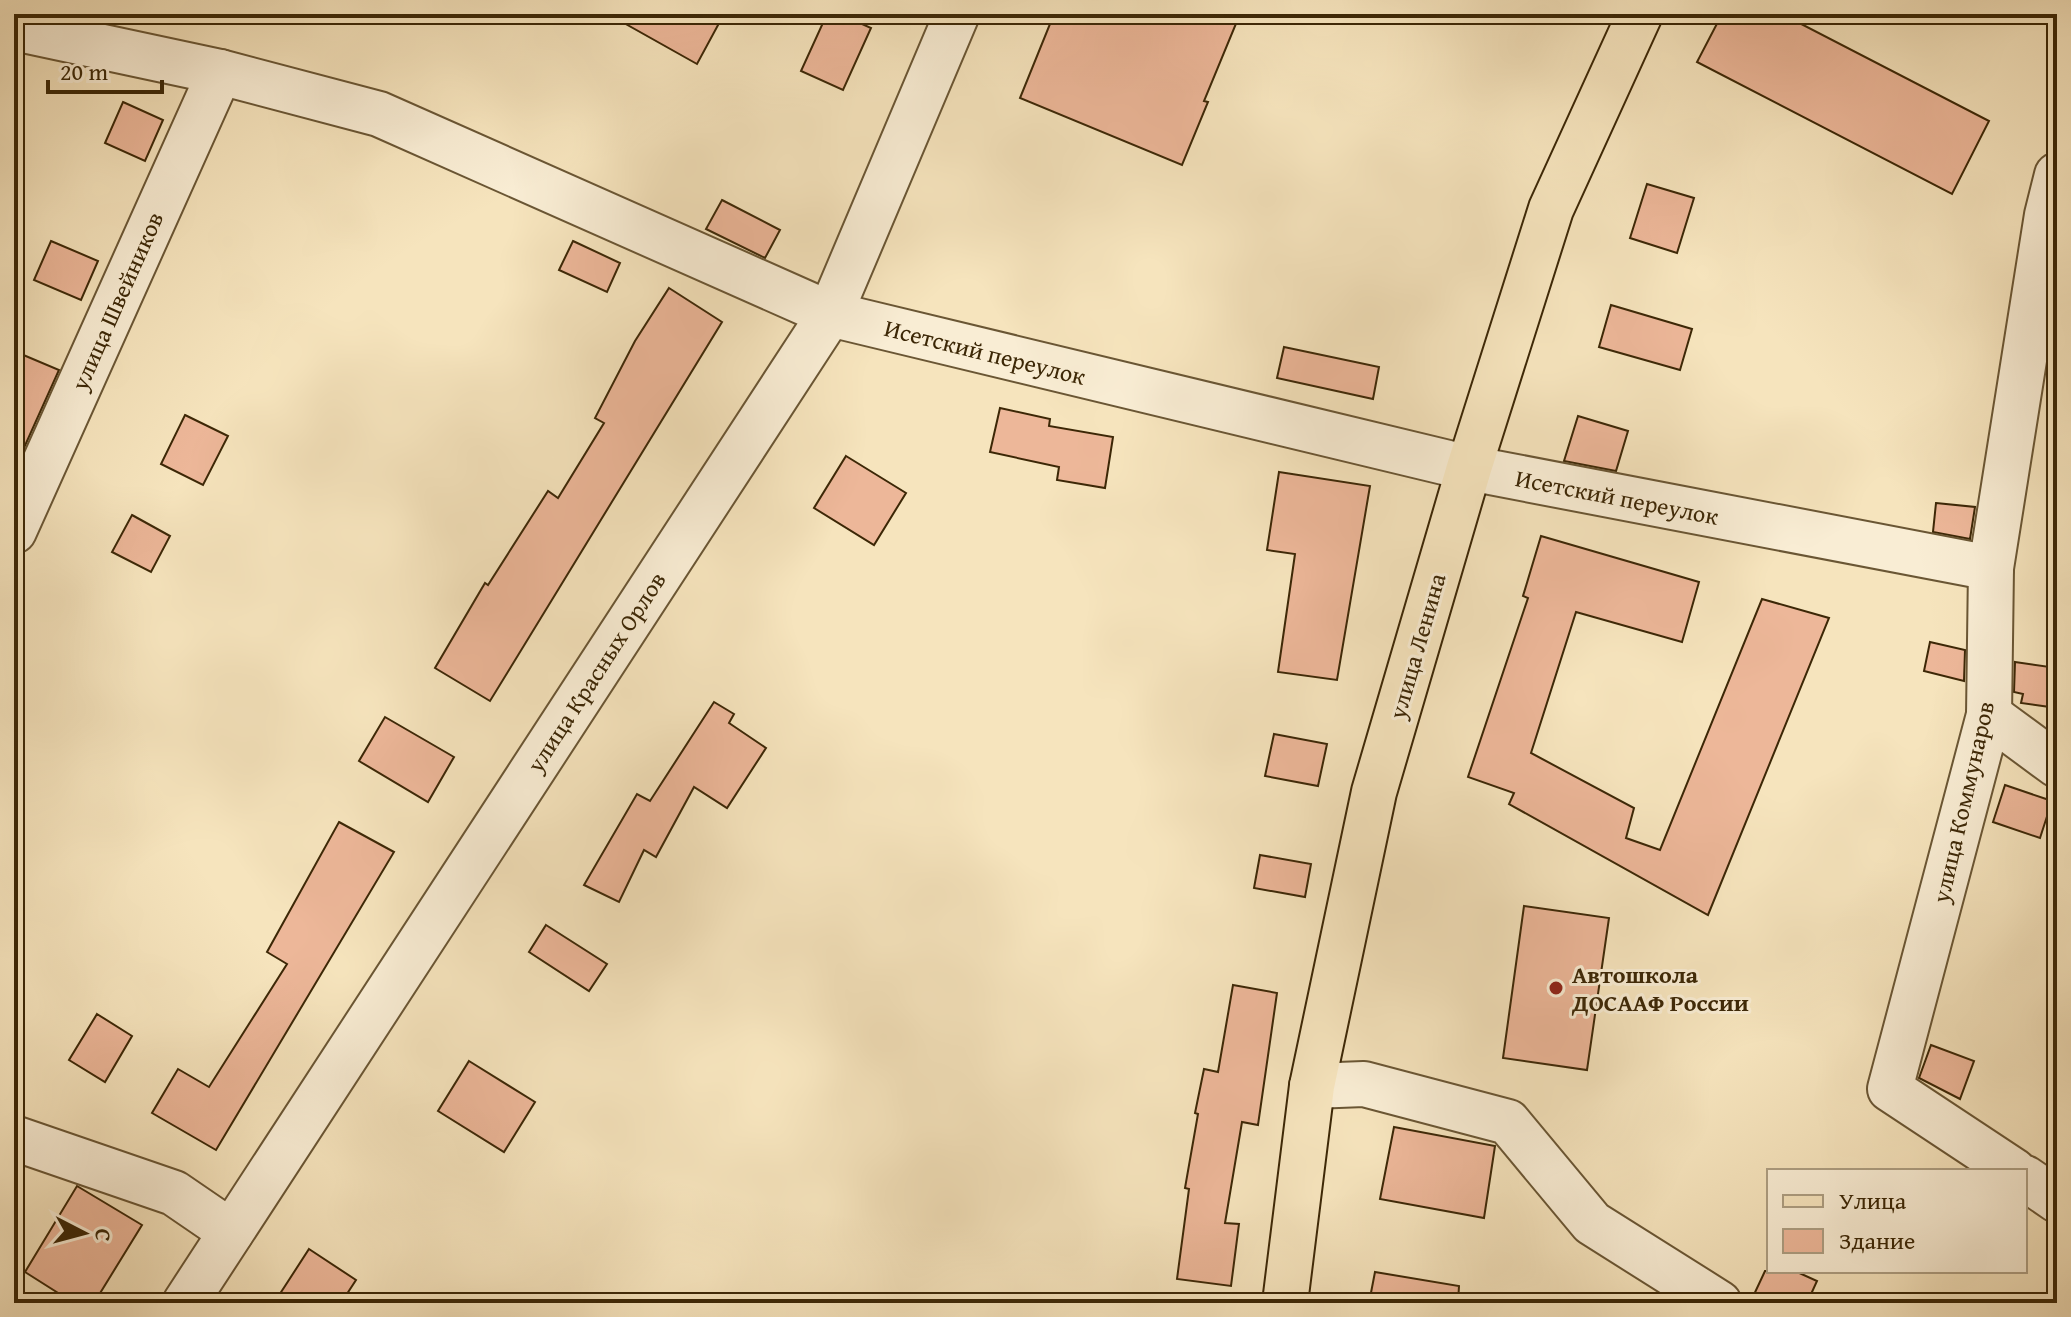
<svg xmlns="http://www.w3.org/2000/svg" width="2071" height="1317" viewBox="0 0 2071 1317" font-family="'Gentium Book Plus',serif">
	<rect width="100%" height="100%" fill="#f6e4bd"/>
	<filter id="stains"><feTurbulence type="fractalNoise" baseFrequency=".0025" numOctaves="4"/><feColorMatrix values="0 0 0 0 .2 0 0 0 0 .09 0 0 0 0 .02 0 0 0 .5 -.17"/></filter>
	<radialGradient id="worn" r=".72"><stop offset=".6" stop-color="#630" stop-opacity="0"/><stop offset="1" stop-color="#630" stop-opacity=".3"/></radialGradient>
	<!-- building -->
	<g fill="#edb799" stroke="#3c2706" stroke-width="2">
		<path d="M 608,14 L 724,14 L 697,64 Z"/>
		<path d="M 827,14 L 840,14 L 871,28 L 843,90 L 801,71 Z"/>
		<path d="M 1054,14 L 1240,14 L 1204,101 L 1208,102 L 1182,165 L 1020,98 Z"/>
		<path d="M 1722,14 L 1782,14 L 1989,121 L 1952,194 L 1697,62 Z"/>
		<path d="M 123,102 L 163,120 L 145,161 L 105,143 Z"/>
		<path d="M 1647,184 L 1694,198 L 1677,253 L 1630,238 Z"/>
		<path d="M 722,200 L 780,230 L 765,258 L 706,229 Z"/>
		<path d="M 51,241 L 98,261 L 81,300 L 34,280 Z"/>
		<path d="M 573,241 L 620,263 L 607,292 L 559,270 Z"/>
		<path d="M 669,288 L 722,322 L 490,701 L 435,668 L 485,583 L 488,585 L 548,491 L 558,498 L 604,423 L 595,418 L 635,341 Z"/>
		<path d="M 1611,305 L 1692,329 L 1680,370 L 1599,347 Z"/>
		<path d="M 1284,347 L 1379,367 L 1373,399 L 1277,378 Z"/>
		<path d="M 21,354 L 59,370 L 14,470 L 14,370 Z"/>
		<path d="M 1000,408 L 1050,419 L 1049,426 L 1113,437 L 1105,488 L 1057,480 L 1059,467 L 990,452 Z"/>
		<path d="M 185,415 L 228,436 L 203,485 L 161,464 Z"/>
		<path d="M 1578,416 L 1628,431 L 1616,471 L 1564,461 Z"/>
		<path d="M 846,456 L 906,493 L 874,545 L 814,508 Z"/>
		<path d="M 1279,472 L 1370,486 L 1337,680 L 1278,672 L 1295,554 L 1267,550 Z"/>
		<path d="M 1936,503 L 1975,507 L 1970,539 L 1933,532 Z"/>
		<path d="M 132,515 L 170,536 L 151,572 L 112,552 Z"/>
		<path d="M 1541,536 L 1699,582 L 1682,642 L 1576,612 L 1531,753 L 1634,808 L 1626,838 L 1660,850 L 1762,599 L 1829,618 L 1708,915 L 1509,804 L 1514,793 L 1468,777 L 1528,598 L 1523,596 Z"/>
		<path d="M 1930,642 L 1965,650 L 1964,681 L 1924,671 Z"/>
		<path d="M 2015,662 L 2057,668 L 2057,708 L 2021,703 L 2023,694 L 2014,692 Z"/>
		<path d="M 714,702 L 734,714 L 729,723 L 766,748 L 727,808 L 694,787 L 656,857 L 644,850 L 619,902 L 584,885 L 637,794 L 650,801 Z"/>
		<path d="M 385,717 L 454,757 L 428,802 L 359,761 Z"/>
		<path d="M 1274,734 L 1327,744 L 1318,786 L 1265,776 Z"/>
		<path d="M 2005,785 L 2052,801 L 2040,838 L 1993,822 Z"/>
		<path d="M 339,822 L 394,852 L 216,1150 L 152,1113 L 178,1069 L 209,1087 L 287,964 L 267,952 Z"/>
		<path d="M 1260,855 L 1311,864 L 1305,897 L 1254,888 Z"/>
		<path d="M 1524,906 L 1609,918 L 1587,1070 L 1503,1058 Z"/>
		<path d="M 546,925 L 607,964 L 589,991 L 529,952 Z"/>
		<path d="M 1233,985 L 1277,993 L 1258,1125 L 1242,1122 L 1225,1223 L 1239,1224 L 1231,1286 L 1177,1279 L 1189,1189 L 1185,1188 L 1198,1114 L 1195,1113 L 1204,1069 L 1218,1072 Z"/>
		<path d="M 97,1014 L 132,1036 L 105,1082 L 69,1060 Z"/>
		<path d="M 1931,1045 L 1974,1061 L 1960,1099 L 1919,1078 Z"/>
		<path d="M 469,1061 L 535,1102 L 504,1152 L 438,1111 Z"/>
		<path d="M 1394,1127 L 1495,1146 L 1484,1218 L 1380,1199 Z"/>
		<path d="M 77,1186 L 142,1225 L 94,1303 L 74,1303 L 25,1272 Z"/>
		<path d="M 309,1249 L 356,1280 L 341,1303 L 274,1303 Z"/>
		<path d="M 1765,1271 L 1795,1271 L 1817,1281 L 1807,1303 L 1750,1303 Z"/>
		<path d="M 1375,1272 L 1459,1286 L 1458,1303 L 1369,1303 Z"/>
	</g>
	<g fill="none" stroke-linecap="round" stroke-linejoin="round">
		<defs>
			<g id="minor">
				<path d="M 14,28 L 220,72 L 379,114 L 830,314 L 1469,468 L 1991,568"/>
				<path d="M 14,531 L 220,72"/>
				<path d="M 1989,715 L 2057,765"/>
				<path d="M 1312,1086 L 1364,1084 L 1508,1122 L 1592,1223 L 1719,1303"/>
				<path d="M 14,1138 L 174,1193 L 231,1232"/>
				<path d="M 2014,1171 L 1890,1089 L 1989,715 L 1991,568 L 2047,215 L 2057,175"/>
				<path d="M 2025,1178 L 2057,1200"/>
				<path d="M 185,1303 L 830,314 L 957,14"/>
			</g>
			<path id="major" d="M 1285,1303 L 1312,1086 L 1374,792 L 1469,468 L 1551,209 L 1640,14"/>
		</defs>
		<!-- minor casing -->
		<use href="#minor" stroke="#6a5634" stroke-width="48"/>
		<!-- major casing -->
		<use href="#major" stroke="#3c2706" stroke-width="48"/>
		<!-- minor -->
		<use href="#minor" stroke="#f9edd4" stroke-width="44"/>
		<!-- major -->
		<use href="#major" stroke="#f6e4bd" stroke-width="44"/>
	</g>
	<!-- markers -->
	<circle fill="#8f2418" stroke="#f9edd4" stroke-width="3" cx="1556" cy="988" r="8"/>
	<g text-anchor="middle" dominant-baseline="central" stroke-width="6" stroke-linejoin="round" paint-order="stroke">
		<!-- street labels -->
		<g font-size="24" fill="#3c2706" stroke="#f9edd4">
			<text transform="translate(117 301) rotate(-66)">улица Швейников</text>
			<text transform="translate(985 352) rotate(14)">Исетский переулок</text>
			<text transform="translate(1617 497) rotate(11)">Исетский переулок</text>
			<text transform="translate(1417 646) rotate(-74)">улица Ленина</text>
			<text transform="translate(596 672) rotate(-57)">улица Красных Орлов</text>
			<text transform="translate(1963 802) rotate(-77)">улица Коммунаров</text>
		</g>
		<!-- poi labels -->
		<g font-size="24" font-weight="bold" fill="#3c2706" stroke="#f9edd4" text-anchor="start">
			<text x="1572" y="974">Автошкола<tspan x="1572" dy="28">ДОСААФ России</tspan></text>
		</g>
	</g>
	<!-- margin -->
	<rect width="2071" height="1317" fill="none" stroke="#f6e4bd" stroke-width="48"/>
	<rect x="16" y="16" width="2039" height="1285" fill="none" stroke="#3c2706" stroke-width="4"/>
	<rect x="24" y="24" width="2023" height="1269" fill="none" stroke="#3c2706" stroke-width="2"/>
	<!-- legend -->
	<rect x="1767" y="1169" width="260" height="104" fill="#f9edd4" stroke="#ad9e82" stroke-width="2"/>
	<rect x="1783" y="1195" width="40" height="12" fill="#f6e4bd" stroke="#ad9e82" stroke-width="2"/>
	<text x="1839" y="1209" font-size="24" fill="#3c2706">Улица</text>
	<rect x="1783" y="1229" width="40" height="24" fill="#edb799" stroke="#ad9e82" stroke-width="2"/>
	<text x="1839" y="1249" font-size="24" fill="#3c2706">Здание</text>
	<!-- north arrow -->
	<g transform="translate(84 1233) rotate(96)" stroke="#f9edd4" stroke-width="6" paint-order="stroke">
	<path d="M0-6L14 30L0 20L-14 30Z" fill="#3c2706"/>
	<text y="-12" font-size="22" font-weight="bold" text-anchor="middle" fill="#3c2706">С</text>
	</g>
	<!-- scale -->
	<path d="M48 80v12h114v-12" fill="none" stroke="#3c2706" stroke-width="4"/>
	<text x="60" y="80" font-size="24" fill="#3c2706" stroke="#f9edd4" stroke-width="6" paint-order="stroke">20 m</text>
	<rect width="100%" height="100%" filter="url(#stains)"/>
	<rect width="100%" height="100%" fill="url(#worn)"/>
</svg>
